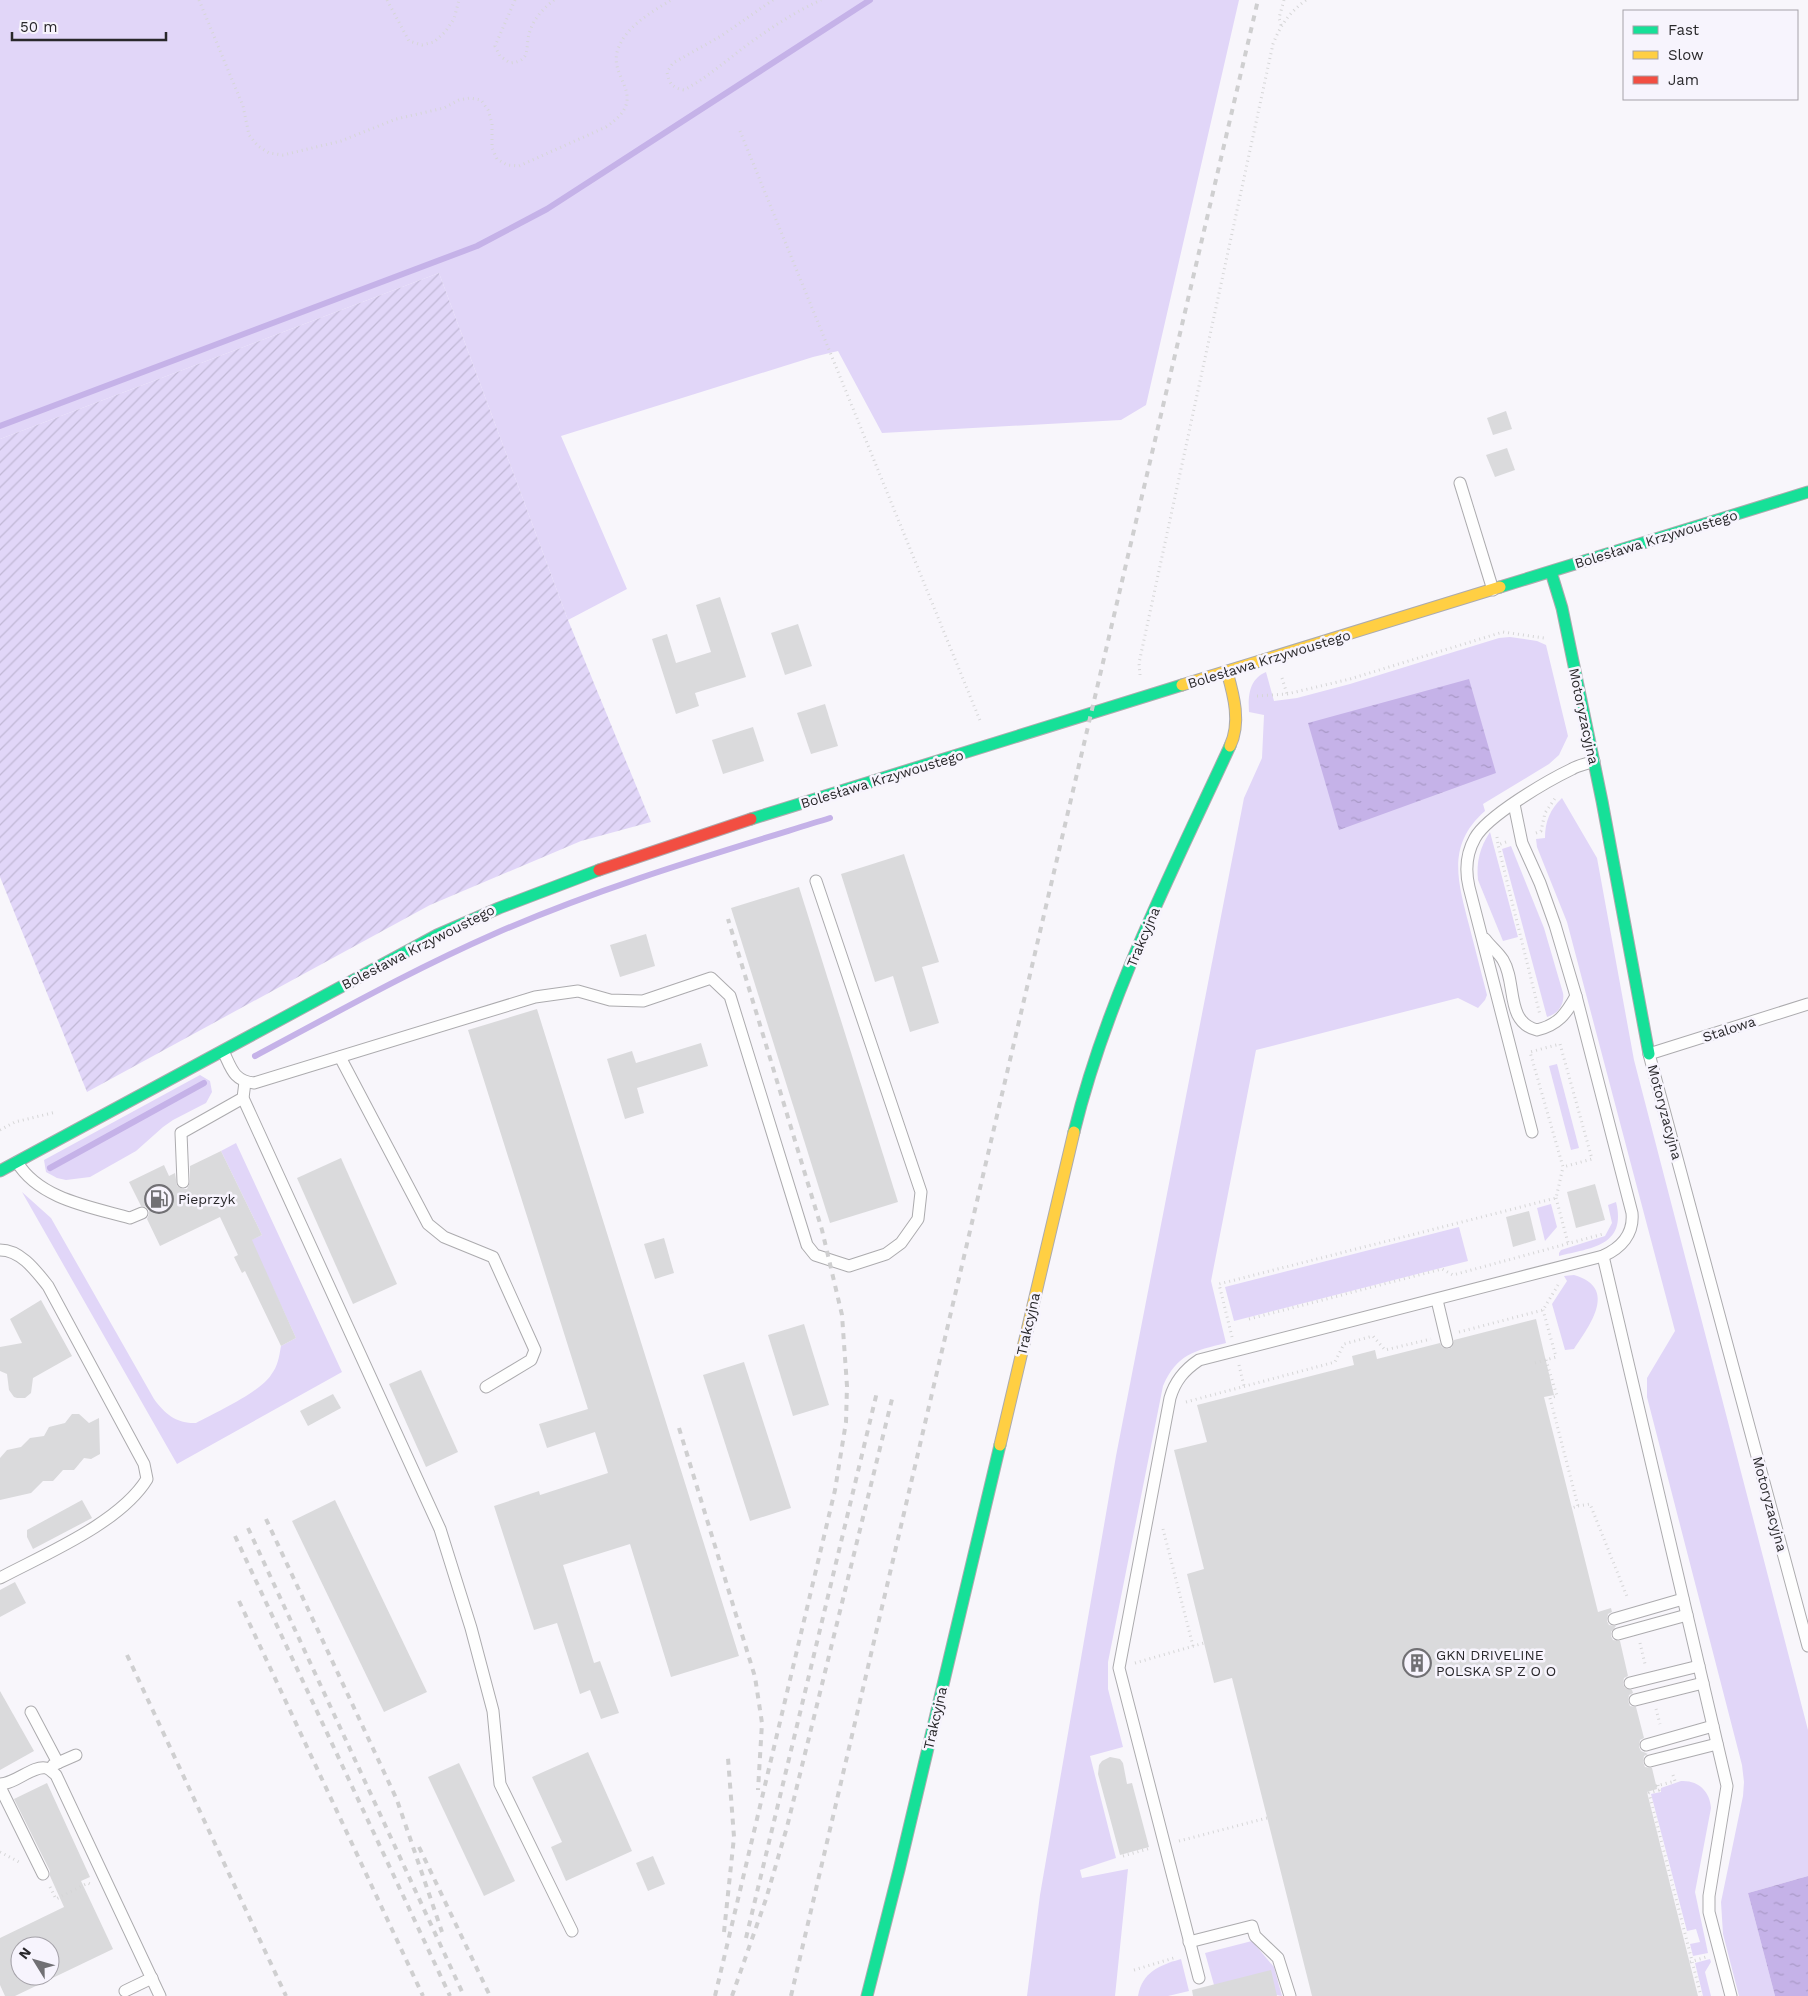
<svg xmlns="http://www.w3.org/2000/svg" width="1808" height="1996" viewBox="0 0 1808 1996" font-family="'Work Sans',sans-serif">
	<defs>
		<pattern id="garden-furrows" width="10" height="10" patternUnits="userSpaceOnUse" patternTransform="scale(1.25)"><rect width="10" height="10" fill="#e1d6f8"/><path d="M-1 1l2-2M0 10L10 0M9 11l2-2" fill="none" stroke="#c1b8d5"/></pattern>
		<pattern id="water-ripples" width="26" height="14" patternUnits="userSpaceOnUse" patternTransform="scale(1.25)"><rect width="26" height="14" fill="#c5b2e8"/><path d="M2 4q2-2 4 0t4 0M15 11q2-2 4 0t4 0" fill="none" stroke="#a999c7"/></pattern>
	</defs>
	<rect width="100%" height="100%" fill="#f8f6fb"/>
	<!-- grass -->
	<g fill="#e1d6f8">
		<path d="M 0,0 L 1239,0 L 1146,405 L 1121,420 L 882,433 L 838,351 L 813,357 L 561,436 L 627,589 L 568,620 L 439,273 L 0,439 Z"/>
		<path d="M 1510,637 L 1537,641 L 1546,645 L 1568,736 L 1559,755 L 1549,764 L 1483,804 L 1485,811 C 1446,845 1458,882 1469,925 C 1475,948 1481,972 1487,995 L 1485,1000 L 1478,1008 L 1458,998 L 1256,1050 L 1211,1281 L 1226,1343 C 1194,1351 1177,1354 1163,1386 L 1108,1662 L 1108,1689 L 1123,1747 L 1090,1756 L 1116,1858 L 1080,1870 L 1082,1878 L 1128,1869 L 1115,1996 L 1027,1996 L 1040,1895 L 1116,1456 L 1244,798 L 1262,758 L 1264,715 L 1249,712 C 1248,696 1249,679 1266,672 L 1274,701 L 1297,698 L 1350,684 L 1499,638 Z"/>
		<path d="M 1562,798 L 1597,858 L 1634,1060 L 1808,1730 L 1808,1876 L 1748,1893 L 1775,1996 L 1739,1996 L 1723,1934 L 1721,1902 L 1743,1796 L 1744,1782 L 1742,1765 L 1647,1397 L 1647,1378 L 1675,1331 L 1567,922 L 1537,847 L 1536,839 L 1545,838 C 1545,822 1550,809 1562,798 Z"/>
		<path d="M 1490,832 L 1518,937 L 1503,941 L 1478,880 C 1476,862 1480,847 1490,832 Z"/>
		<path d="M 1511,846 L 1544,928 L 1563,993 C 1565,1004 1558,1014 1547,1017 L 1502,849 Z"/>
		<path d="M 1557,1064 L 1579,1148 L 1571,1150 L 1549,1066 Z"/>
		<path d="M 200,1075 L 210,1081 L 212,1092 L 206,1103 L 173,1120 L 163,1127 L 136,1151 L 90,1177 L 66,1180 L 57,1178 L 46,1172 L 44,1160 Z"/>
		<path d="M 236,1143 L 342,1372 L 177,1464 L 22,1192 L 51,1218 L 154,1399 C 165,1414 177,1424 196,1423 C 215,1413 260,1392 271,1375 C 278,1366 279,1357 281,1346 L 296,1338 L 251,1240 L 262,1235 L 221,1151 Z"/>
		<path d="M 1616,1202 C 1627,1246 1591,1248 1559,1256 L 1559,1253 L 1561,1250 L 1605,1236 L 1612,1223 L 1608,1205 Z"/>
		<path d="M 1551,1204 L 1557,1227 L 1545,1241 L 1537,1208 Z"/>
		<path d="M 1459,1227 L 1468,1261 L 1234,1321 L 1225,1287 Z"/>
		<path d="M 1574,1275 C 1619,1288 1589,1326 1574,1349 L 1565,1350 L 1552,1304 L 1567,1281 L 1564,1276 Z"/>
		<path d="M 1681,1781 C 1699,1780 1710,1792 1711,1808 L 1695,1892 L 1708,1953 L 1693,1956 L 1690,1944 L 1700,1942 L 1696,1929 L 1687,1931 L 1651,1794 L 1661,1792 L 1661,1788 Z"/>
		<path d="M 1252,1941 L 1274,1967 L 1282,1996 L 1214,1985 L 1205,1953 Z"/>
		<path d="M 1181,1959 L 1189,1991 L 1168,1996 L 1138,1996 C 1142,1972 1160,1965 1181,1959 Z"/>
		<path d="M 1710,1959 L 1711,1962 L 1705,1972 L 1711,1996 L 1703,1996 L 1695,1963 Z"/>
	</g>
	<!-- garden -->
	<path fill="url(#garden-furrows)" d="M 439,273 L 568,620 L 651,822 L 581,841 L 430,905 L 87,1092 L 0,877 L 0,439 Z"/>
	<!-- water -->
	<g fill="url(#water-ripples)">
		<path d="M 1469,679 L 1496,773 L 1339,830 L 1308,723 Z"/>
		<path d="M 1808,1876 L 1808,1996 L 1775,1996 L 1748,1893 Z"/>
	</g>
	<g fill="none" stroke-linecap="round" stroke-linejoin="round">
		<!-- stream -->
		<g stroke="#c5b2e8" stroke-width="6">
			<path d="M 0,426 L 477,246 L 547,209 L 870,0"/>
			<path d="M 255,1056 C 334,1014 412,970 494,934 C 603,886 717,853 830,818"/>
			<path d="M 50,1168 L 204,1083"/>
		</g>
	</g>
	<!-- building -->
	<g fill="#dadadc" fill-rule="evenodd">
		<path d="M 1506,411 L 1512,429 L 1493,435 L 1487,418 Z"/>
		<path d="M 1507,448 L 1515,470 L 1495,477 L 1486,455 Z"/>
		<path d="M 720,597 L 746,677 L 695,693 L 699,706 L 676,714 L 652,639 L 667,634 L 676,663 L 711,652 L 696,605 Z"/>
		<path d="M 798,624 L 812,666 L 785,675 L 771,633 Z"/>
		<path d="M 825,704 L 838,746 L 811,754 L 797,713 Z"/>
		<path d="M 753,727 L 764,761 L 723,774 L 712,740 Z"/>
		<path d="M 904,854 L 939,962 L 922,967 L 939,1023 L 910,1032 L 893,976 L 875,982 L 841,874 Z"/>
		<path d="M 799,887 L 898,1202 L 830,1223 L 731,908 Z"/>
		<path d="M 646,934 L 655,966 L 620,977 L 610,945 Z"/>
		<path d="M 537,1009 L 739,1656 L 671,1677 L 630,1544 L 563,1565 L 594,1663 L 600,1661 L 619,1713 L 601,1719 L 590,1690 L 580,1694 L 557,1623 L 534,1630 L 494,1506 L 539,1491 L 540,1495 L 608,1473 L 595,1432 L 547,1448 L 539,1424 L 588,1409 L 468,1030 Z"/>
		<path d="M 701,1043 L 708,1066 L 637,1088 L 644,1113 L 625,1119 L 607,1059 L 632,1051 L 636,1063 Z"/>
		<path d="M 221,1151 L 262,1235 L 252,1240 L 296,1338 L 281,1346 L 245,1271 L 242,1273 L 234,1257 L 238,1255 L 220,1217 L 160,1246 L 147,1219 L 149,1214 L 149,1210 L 146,1207 L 141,1206 L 129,1182 L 164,1165 L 169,1176 L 175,1173 L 177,1186 L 183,1189 L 187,1189 L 190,1182 L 190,1166 Z"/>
		<path d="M 341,1158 L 397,1284 L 353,1304 L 297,1178 Z"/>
		<path d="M 1595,1184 L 1605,1220 L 1576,1228 L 1567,1192 Z"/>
		<path d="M 1529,1211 L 1536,1240 L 1513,1247 L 1506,1217 Z"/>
		<path d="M 664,1238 L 674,1273 L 655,1279 L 644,1244 Z"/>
		<path d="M 41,1300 L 72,1356 L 33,1378 L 31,1393 L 25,1398 L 17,1398 L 14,1397 L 9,1390 L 7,1374 L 0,1371 L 0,1347 L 22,1343 L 10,1319 Z"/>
		<path d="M 1536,1319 L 1554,1395 L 1544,1397 L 1598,1612 L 1611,1608 L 1612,1612 L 1608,1614 L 1607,1621 L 1609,1625 L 1616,1626 L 1611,1632 L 1611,1636 L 1613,1640 L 1620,1641 L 1628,1676 L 1624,1678 L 1623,1684 L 1625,1688 L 1632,1690 L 1633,1693 L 1629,1695 L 1628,1701 L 1630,1706 L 1636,1707 L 1644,1738 L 1640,1740 L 1639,1747 L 1641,1751 L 1648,1754 L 1644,1756 L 1643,1762 L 1645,1767 L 1652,1768 L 1657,1789 L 1647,1792 L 1698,1996 L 1312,1996 L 1232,1678 L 1214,1683 L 1204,1643 L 1187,1574 L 1204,1569 L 1174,1450 L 1207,1442 L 1197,1405 L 1354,1365 L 1352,1356 L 1375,1350 L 1377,1359 L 1440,1343 L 1442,1347 L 1448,1349 L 1452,1347 L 1454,1340 Z"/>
		<path d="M 804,1324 L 829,1405 L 793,1416 L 768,1335 Z"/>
		<path d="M 744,1362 L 791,1508 L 750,1521 L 703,1375 Z"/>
		<path d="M 421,1370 L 458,1452 L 426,1467 L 389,1384 Z"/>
		<path d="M 333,1394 L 341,1408 L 308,1426 L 300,1411 Z"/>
		<path d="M 72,1414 L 79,1414 L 89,1423 L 99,1418 L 100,1454 L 91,1459 L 84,1458 L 74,1470 L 63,1470 L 53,1481 L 43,1481 L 31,1493 L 0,1500 L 0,1458 L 7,1450 L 21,1447 L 30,1438 L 44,1436 L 49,1427 L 65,1423 Z"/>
		<path d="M 82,1500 L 92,1518 L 33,1549 L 27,1537 L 27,1530 Z"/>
		<path d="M 335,1500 L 427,1692 L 384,1712 L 292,1521 Z"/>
		<path d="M 15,1582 L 26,1603 L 0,1617 L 0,1590 Z"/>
		<path d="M 0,1691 L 34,1751 L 0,1770 Z"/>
		<path d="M 588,1752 L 632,1851 L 566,1881 L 551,1847 L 562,1842 L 532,1777 Z"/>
		<path d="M 1110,1757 L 1120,1759 L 1123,1763 L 1127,1784 L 1132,1783 L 1149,1847 L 1120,1855 L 1098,1774 L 1099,1765 L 1102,1761 Z"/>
		<path d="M 459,1763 L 515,1881 L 484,1896 L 428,1777 Z"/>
		<path d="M 47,1783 L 90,1877 L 81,1881 L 113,1949 L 15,1996 L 5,1996 L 0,1985 L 0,1938 L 64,1907 L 50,1876 L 50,1871 L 14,1799 ZM 20,1946 L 50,1946 L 50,1976 L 20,1976 Z"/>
		<path d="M 653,1856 L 665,1884 L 648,1891 L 636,1863 Z"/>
		<path d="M 1271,1970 L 1277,1996 L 1193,1996 L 1192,1990 Z"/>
	</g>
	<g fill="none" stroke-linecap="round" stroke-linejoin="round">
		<defs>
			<g id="lane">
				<path d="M 1460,483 L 1493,590"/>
				<path d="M 1485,939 C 1490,946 1498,952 1503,960 C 1517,983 1505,1022 1537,1030 C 1558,1025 1566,1014 1576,996"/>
				<path d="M 1808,1004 L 1649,1054 L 1808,1646"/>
				<path d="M 223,1051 C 231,1067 233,1081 254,1083 L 535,997 L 578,991 L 610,1000 L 643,1001 L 711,978 L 730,996 L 807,1245 L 815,1255 L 849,1266 L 886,1254 L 901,1243 L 918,1219 L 921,1192 L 816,881"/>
				<path d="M 340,1057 L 428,1224 L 444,1237 L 493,1257 L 535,1350 L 531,1360 L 486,1387"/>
				<path d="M 245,1082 L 243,1098 L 440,1529 L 471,1628 L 493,1711 L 500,1784 L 572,1931"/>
				<path d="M 1532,1132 L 1469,887 C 1465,870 1466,854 1475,838 C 1487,816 1547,781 1572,769 C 1578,765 1587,764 1594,761"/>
				<path d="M 17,1162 C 39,1199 91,1207 130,1218 L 142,1213"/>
				<path d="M 183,1182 L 181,1133 L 243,1098"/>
				<path d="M 0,1250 C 21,1250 36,1271 48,1286 L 144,1464 L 147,1479 C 120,1523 45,1554 0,1578"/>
				<path d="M 1603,1256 L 1727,1786 L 1709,1896 L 1709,1912 L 1731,1996"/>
				<path d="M 1437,1300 L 1447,1342"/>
				<path d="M 1614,1619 L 1683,1599"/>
				<path d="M 1618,1634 L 1687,1615"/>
				<path d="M 1630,1683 L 1699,1666"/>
				<path d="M 1635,1700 L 1703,1683"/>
				<path d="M 31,1712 L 58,1763"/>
				<path d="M 1646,1745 L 1713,1726"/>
				<path d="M 1650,1761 L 1717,1744"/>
				<path d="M 53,1765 L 76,1755"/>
				<path d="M 0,1784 C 15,1784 33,1765 46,1768 C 50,1769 53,1773 56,1775 L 160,1996"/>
				<path d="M 0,1787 L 43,1874"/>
				<path d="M 1189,1942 L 1252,1926 L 1255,1936 L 1278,1958 L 1290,1996"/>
				<path d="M 1199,1978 L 1119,1668 L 1170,1398 C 1175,1381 1184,1370 1199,1360 L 1603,1256 C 1621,1248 1634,1234 1632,1213 L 1576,996 L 1555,925 L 1540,883 L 1522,843 L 1514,804"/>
				<path d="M 125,1991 L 152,1978"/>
			</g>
			<g id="fast">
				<path d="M 1551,572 L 1562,608 L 1602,801 L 1649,1054"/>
				<path d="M 1500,587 L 1808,492"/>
				<path d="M 751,819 L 1182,685"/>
				<path d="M 1074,1132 C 1107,997 1172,872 1230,746"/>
				<path d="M 0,1171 L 437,935 L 499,908 L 599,870"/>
				<path d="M 867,1996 L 899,1870 L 1000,1445"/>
			</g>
			<g id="slow">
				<path d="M 1227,672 C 1234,696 1241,723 1230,746"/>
				<path d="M 1182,685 L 1500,587"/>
				<path d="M 1000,1445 L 1074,1132"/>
			</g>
			<path id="jam" d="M 599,870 L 751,819"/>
		</defs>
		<!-- lane casing -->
		<use href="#lane" stroke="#acabae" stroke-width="13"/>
		<!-- fast casing -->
		<use href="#fast" stroke="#acabae" stroke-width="13"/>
		<!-- slow casing -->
		<use href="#slow" stroke="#acabae" stroke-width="13"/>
		<!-- jam casing -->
		<use href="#jam" stroke="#acabae" stroke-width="13"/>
		<!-- path -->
		<g stroke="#d6d6d7" stroke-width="3" stroke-dasharray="1 4" stroke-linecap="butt">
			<path d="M 199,0 L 243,106 L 249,135 L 258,146 L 269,153 L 283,155 L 341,141 L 396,119 L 444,108 L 459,100 L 470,98 L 481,100 L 488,110 L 492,123 L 492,148 L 497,159 L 507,165 L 519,166 L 606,127 C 652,96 607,79 618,49 C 626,26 652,12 671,0"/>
			<path d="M 387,0 L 409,41 L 422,45 L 434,42 L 445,32 L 454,19 L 459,0"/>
			<path d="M 515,0 L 495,46 L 500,56 L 510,63 C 533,61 524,47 530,31 C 534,18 544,8 554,0"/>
			<path d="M 773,0 L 721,36 L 673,63 L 667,72 C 669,84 673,88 684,90 C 710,76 730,57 754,40 C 775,25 797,11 821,0"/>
			<path d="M 1281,25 L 1279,18 L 1284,0"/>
			<path d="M 740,131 L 981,723"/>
			<path d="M 1140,675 L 1139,663 L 1273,44 C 1281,24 1289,13 1306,0"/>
			<path d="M 1282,678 L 1287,694"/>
			<path d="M 1257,696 L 1287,694 L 1350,679 L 1503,632 L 1544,638"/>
			<path d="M 1536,833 L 1541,831 L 1545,813 L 1556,797"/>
			<path d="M 1497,837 L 1498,845"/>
			<path d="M 1506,842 L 1498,845 L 1540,1015"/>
			<path d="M 0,1130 L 15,1122 L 56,1112"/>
			<path d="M 1556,1198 L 1568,1243"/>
			<path d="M 1249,1319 L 1442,1269 L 1453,1275 L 1603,1234"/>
			<path d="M 1459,1332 L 1543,1310 L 1558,1285"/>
			<path d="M 1232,1337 L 1219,1284 L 1556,1198 L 1563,1167 L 1530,1052 L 1560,1044 L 1592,1159 L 1563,1167"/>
			<path d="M 1546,1360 L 1557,1396 L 1550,1398 L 1578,1506 L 1572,1508"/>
			<path d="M 1535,1363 L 1556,1357 L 1543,1310"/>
			<path d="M 1239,1365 L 1244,1386"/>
			<path d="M 1186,1402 L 1335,1362 L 1344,1344 L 1373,1336 L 1385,1350 L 1431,1339"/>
			<path d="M 1578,1506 L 1590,1504 L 1628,1599"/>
			<path d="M 1163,1529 L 1193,1646"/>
			<path d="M 1640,1643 L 1645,1664"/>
			<path d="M 1135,1663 L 1204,1643"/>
			<path d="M 1656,1709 L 1660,1724"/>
			<path d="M 1658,1785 L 1659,1790 L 1649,1793 L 1701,1996"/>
			<path d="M 1656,1786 L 1675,1781 L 1672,1772"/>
			<path d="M 1179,1841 L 1267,1818"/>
			<path d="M 0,1852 L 19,1862"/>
			<path d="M 1123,1856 L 1151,1848"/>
			<path d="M 50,1887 L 56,1899 L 88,1883 L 90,1884"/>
			<path d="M 1690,1962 L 1706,1957"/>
			<path d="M 1134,1970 L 1177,1957"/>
		</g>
		<!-- lane -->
		<use href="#lane" stroke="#fefefe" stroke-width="11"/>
		<!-- fast -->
		<use href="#fast" stroke="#16e098" stroke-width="11"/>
		<!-- slow -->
		<use href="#slow" stroke="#ffcf43" stroke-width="11"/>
		<!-- jam -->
		<use href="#jam" stroke="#f24e42" stroke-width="11"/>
		<!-- rail -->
		<g stroke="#cfcfd0" stroke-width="4" stroke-dasharray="6 6" stroke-linecap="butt">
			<path d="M 679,1428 L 755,1677 L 762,1723 L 758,1790"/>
			<path d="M 266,1519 L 397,1800 L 442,1932"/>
			<path d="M 248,1528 L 464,1996"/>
			<path d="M 235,1536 L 450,1996"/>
			<path d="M 239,1601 L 423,1996"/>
			<path d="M 127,1655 L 286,1996"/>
			<path d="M 419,1847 L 490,1996"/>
			<path d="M 724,1932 L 734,1837 L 728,1758"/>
			<path d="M 746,1938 L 877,1392"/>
			<path d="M 715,1996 L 835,1490 L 846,1422 L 847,1386 L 842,1315 L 822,1230 L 728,919"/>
			<path d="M 732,1996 L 766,1899 L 787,1827 L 893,1395"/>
			<path d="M 791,1996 L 1258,0"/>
		</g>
	</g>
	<!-- icons -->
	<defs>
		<symbol id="fuel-ring" viewBox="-11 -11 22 22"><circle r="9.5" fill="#f7f4fd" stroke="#717074" stroke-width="1.5"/><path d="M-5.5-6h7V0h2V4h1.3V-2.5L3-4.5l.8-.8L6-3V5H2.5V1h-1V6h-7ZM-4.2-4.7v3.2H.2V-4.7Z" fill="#717074"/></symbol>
		<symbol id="building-ring" viewBox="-11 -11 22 22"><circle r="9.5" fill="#f7f4fd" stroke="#717074" stroke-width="1.5"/><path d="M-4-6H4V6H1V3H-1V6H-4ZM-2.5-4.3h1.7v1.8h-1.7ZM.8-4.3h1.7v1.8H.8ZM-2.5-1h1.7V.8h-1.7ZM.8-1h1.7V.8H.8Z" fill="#717074"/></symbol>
	</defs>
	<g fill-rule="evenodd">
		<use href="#fuel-ring" x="143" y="1183" width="32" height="32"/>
		<use href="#building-ring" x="1401" y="1647" width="32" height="32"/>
	</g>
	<g text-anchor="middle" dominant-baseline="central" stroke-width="5" stroke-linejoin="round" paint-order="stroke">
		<!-- street labels -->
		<g font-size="14" fill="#29282b" stroke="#f7f4fd">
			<text transform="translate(1656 539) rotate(-17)">Bolesława Krzywoustego</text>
			<text transform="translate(1269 659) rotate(-17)">Bolesława Krzywoustego</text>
			<text transform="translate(1584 716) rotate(78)">Motoryzacyjna</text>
			<text transform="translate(882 779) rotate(-17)">Bolesława Krzywoustego</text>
			<text transform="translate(1143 937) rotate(-67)">Trakcyjna</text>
			<text transform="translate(418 947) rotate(-27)">Bolesława Krzywoustego</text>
			<text transform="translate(1729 1029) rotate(-18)">Stalowa</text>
			<text transform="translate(1665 1112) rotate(75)">Motoryzacyjna</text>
			<text transform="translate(1028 1324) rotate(-77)">Trakcyjna</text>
			<text transform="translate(1770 1504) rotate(75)">Motoryzacyjna</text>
			<text transform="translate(935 1718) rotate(-77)">Trakcyjna</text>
		</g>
		<!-- poi labels -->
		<g font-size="14" fill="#29282b" stroke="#f7f4fd" text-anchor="start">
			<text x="178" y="1199">Pieprzyk</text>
			<text x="1436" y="1655">GKN DRIVELINE<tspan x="1436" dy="16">POLSKA SP Z O O</tspan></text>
		</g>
	</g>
	<!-- legend -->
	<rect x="1623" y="10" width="175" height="90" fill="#f7f4fd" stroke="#a5a2a9"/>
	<rect x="1633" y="26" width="25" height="8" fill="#16e098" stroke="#a5a2a9"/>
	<text x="1668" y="35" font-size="15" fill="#29282b">Fast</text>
	<rect x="1633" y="51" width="25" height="8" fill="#ffcf43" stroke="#a5a2a9"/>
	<text x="1668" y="60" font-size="15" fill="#29282b">Slow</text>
	<rect x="1633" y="76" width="25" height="8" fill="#f24e42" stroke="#a5a2a9"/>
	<text x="1668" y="85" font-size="15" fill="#29282b">Jam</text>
	<!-- north arrow -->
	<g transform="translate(35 1961) rotate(307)"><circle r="24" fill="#f7f4fd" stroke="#a5a2a9"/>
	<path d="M0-4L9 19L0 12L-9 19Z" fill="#717074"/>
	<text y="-8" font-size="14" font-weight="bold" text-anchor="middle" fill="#29282b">N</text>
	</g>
	<!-- scale -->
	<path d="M12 32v8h154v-8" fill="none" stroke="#29282b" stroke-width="2.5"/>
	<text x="20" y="32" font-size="15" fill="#29282b" stroke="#f7f4fd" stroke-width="4" paint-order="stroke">50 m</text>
</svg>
